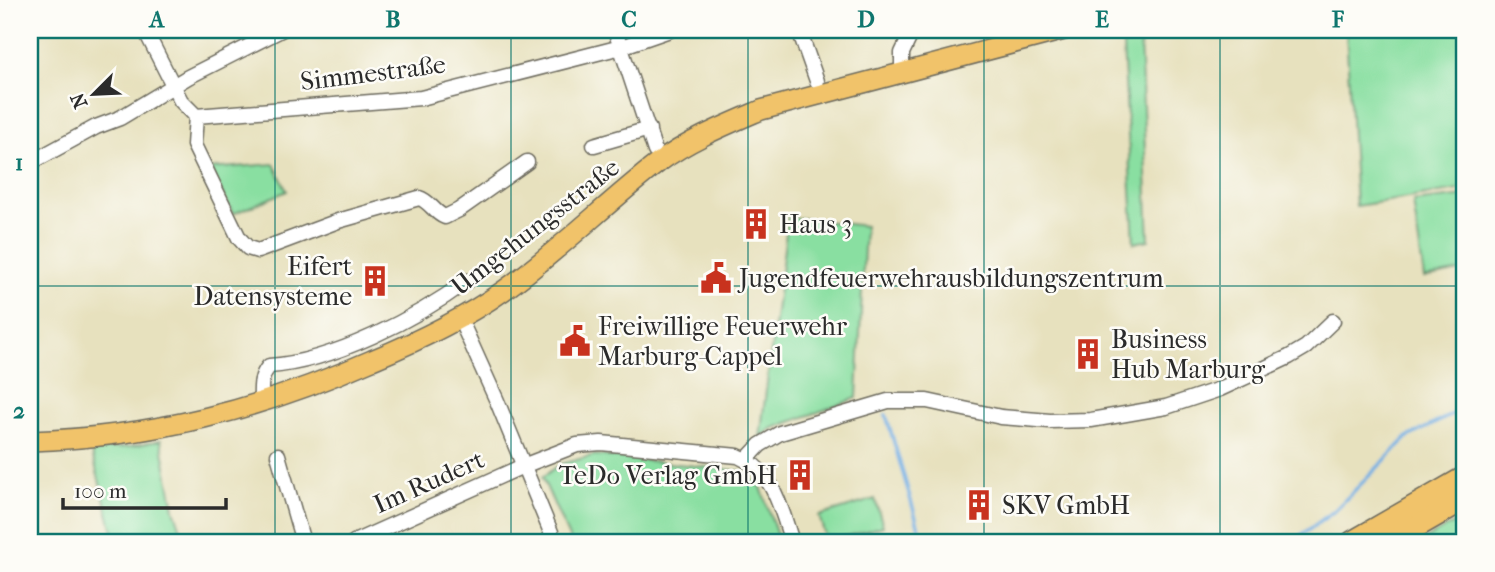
<svg xmlns="http://www.w3.org/2000/svg" width="1495" height="572" viewBox="0 0 1495 572" font-family="'IM FELL French Canon',serif">
	<rect width="100%" height="100%" fill="#fdfcf7"/>
	<filter id="ink" filterUnits="userSpaceOnUse"><feTurbulence type="fractalNoise" baseFrequency=".0143" numOctaves="2"/><feDisplacementMap in="SourceGraphic" scale="14" xChannelSelector="R" yChannelSelector="G"/><feConvolveMatrix kernelMatrix="1 2 1 2 8 2 1 2 1" color-interpolation-filters="sRGB"/></filter>
	<filter id="wash" filterUnits="userSpaceOnUse"><feTurbulence type="fractalNoise" baseFrequency=".00686" numOctaves="4" result="noise"/><feDisplacementMap in="SourceGraphic" scale="28" xChannelSelector="R" yChannelSelector="G"/><feGaussianBlur stdDeviation="1.57" result="paint"/><feColorMatrix in="noise" values="0 0 0 0 0 0 0 0 0 0 0 0 0 0 0 0 0 1.4 0 .05"/><feComposite in="paint" operator="in"/></filter>
	<g filter="url(#wash)">
		<rect width="100%" height="100%" fill="#e7e1be"/>
		<!-- green -->
		<g fill="#89dfa1" stroke="#5a8566" stroke-width="2">
			<path d="M 1346,30 L 1465,30 L 1465,189 L 1356,206 Z"/>
			<path d="M 1140,41 L 1149,240 L 1134,243 L 1123,45 Z"/>
			<path d="M 274,164 L 287,191 L 233,214 L 210,169 Z"/>
			<path d="M 1465,196 L 1465,270 L 1424,278 L 1413,202 Z"/>
			<path d="M 788,217 L 865,226 L 857,398 L 771,429 L 760,438 Z"/>
			<path d="M 161,440 L 174,509 L 185,542 L 116,542 L 91,450 L 129,447 Z"/>
			<path d="M 595,455 L 742,471 L 761,487 L 779,542 L 665,542 L 663,539 L 655,542 L 571,542 L 542,477 L 561,464 Z"/>
			<path d="M 875,499 L 883,526 L 827,542 L 819,516 Z"/>
			<path d="M 1465,517 L 1465,541 L 1420,542 Z"/>
		</g>
		<g fill="none" stroke-linecap="round" stroke-linejoin="round">
			<!-- stream -->
			<g stroke="#72afe4" stroke-width="3.5">
				<path d="M 886,415 L 923,542"/>
				<path d="M 1292,542 L 1334,511 L 1408,437 L 1465,408"/>
			</g>
		</g>
	</g>
	<g filter="url(#ink)">
		<g fill="none" stroke-linecap="round" stroke-linejoin="round">
			<defs>
				<g id="minor">
					<path d="M 145,30 L 181,101 L 196,116 L 421,98 L 621,47 L 670,30"/>
					<path d="M 615,30 L 655,151"/>
					<path d="M 799,30 L 817,81"/>
					<path d="M 902,72 L 902,53 L 913,30"/>
					<path d="M 196,116 L 194,145 L 239,238 L 248,248 L 258,251 L 338,221 L 419,198 C 430,201 434,213 445,217 L 459,210 L 527,162"/>
					<path d="M 594,145 L 649,129"/>
					<path d="M 30,163 L 96,127 L 120,118 L 188,77 L 281,30"/>
					<path d="M 460,319 L 497,401 L 555,542"/>
					<path d="M 261,403 C 261,388 259,378 269,366 C 332,362 417,318 467,281"/>
					<path d="M 278,455 L 303,542"/>
					<path d="M 746,460 L 760,445 L 780,433 L 888,401 L 927,401 L 1001,417 L 1050,421 L 1091,420 L 1166,407 L 1220,389 L 1289,357 L 1306,347 L 1333,321"/>
					<path d="M 354,542 L 523,466 L 577,445 L 601,443 L 738,456 C 774,471 781,509 792,542"/>
				</g>
				<path id="major" d="M 30,441 C 153,437 259,410 372,360 C 418,341 462,320 503,291 C 558,252 605,204 658,163 C 689,140 726,125 761,110 L 1064,30"/>
				<g id="highway">
					<path d="M 1352,542 L 1465,477"/>
					<path d="M 1390,542 L 1465,499"/>
				</g>
			</defs>
			<!-- minor casing -->
			<use href="#minor" stroke="#6d6b5e" stroke-width="17"/>
			<!-- major casing -->
			<use href="#major" stroke="#6d6b5e" stroke-width="22"/>
			<!-- highway casing -->
			<use href="#highway" stroke="#6d6b5e" stroke-width="24"/>
			<!-- minor -->
			<use href="#minor" stroke="#fff" stroke-width="14"/>
			<!-- major -->
			<use href="#major" stroke="#f1c36a" stroke-width="19"/>
			<!-- highway -->
			<use href="#highway" stroke="#f1c36a" stroke-width="21"/>
		</g>
	</g>
	<!-- grid -->
	<path fill="none" stroke="#0f766e" stroke-width="2" stroke-opacity="0.55" d="M 275,30 L 275,542M 511,30 L 511,542M 748,30 L 748,542M 984,30 L 984,542M 1220,30 L 1220,542M 30,286 L 1465,286"/>
	<!-- icons -->
	<defs>
		<symbol id="building-bare" viewBox="-9 -9 18 18"><path d="M-4-6H4V6H1V3H-1V6H-4ZM-2.5-4.3h1.7v1.8h-1.7ZM.8-4.3h1.7v1.8H.8ZM-2.5-1h1.7V.8h-1.7ZM.8-1h1.7V.8H.8Z" fill="#c8321e" stroke="#fdfcf7" stroke-width="2.5" paint-order="stroke"/></symbol>
		<symbol id="civic-bare" viewBox="-9 -9 18 18"><path d="M-.6-6.5H3V-4.5H.6V-3L4-1V1h2V6H-6V1h2V-1L-.6-3ZM-1.2 2.5V6h2.4V2.5Z" fill="#c8321e" stroke="#fdfcf7" stroke-width="2.5" paint-order="stroke"/></symbol>
	</defs>
	<g fill-rule="evenodd">
		<use href="#building-bare" x="734" y="202" width="44" height="44"/>
		<use href="#civic-bare" x="694" y="256" width="44" height="44"/>
		<use href="#building-bare" x="353" y="259" width="44" height="44"/>
		<use href="#civic-bare" x="553" y="319" width="44" height="44"/>
		<use href="#building-bare" x="1066" y="332" width="44" height="44"/>
		<use href="#building-bare" x="778" y="453" width="44" height="44"/>
		<use href="#building-bare" x="957" y="483" width="44" height="44"/>
	</g>
	<g text-anchor="middle" dominant-baseline="central" stroke-width="5" stroke-linejoin="round" paint-order="stroke">
		<!-- street labels -->
		<g font-size="26" fill="#2b2b2b" stroke="#fdfcf7">
			<text transform="translate(373 73) rotate(-7)">Simmestraße</text>
			<text transform="translate(535 227) rotate(-38)">Umgehungsstraße</text>
			<text transform="translate(429 482) rotate(-24)">Im Rudert</text>
		</g>
		<!-- poi labels -->
		<g font-size="26" fill="#2b2b2b" stroke="#fdfcf7" text-anchor="start">
			<text x="779" y="224">Haus 3</text>
			<text x="352" y="266" text-anchor="end">Eifert<tspan x="352" dy="30">Datensysteme</tspan></text>
			<text x="739" y="278">Jugendfeuerwehrausbildungszentrum</text>
			<text x="598" y="326">Freiwillige Feuerwehr<tspan x="598" dy="30">Marburg-Cappel</tspan></text>
			<text x="1111" y="339">Business<tspan x="1111" dy="30">Hub Marburg</tspan></text>
			<text x="777" y="475" text-anchor="end">TeDo Verlag GmbH</text>
			<text x="1002" y="505">SKV GmbH</text>
		</g>
	</g>
	<!-- margin -->
	<rect width="1495" height="572" fill="none" stroke="#fdfcf7" stroke-width="77"/>
	<!-- north arrow -->
	<g transform="translate(94 94) rotate(246)" stroke="#fdfcf7" stroke-width="5" paint-order="stroke">
	<path d="M0-5L12 26L0 18L-12 26Z" fill="#2b2b2b"/>
	<text y="-10" font-size="19" font-weight="bold" text-anchor="middle" fill="#2b2b2b">N</text>
	</g>
	<!-- scale -->
	<path d="M63 498v10h163v-10" fill="none" stroke="#2b2b2b" stroke-width="3.5"/>
	<text x="74" y="498" font-size="21" fill="#2b2b2b" stroke="#fdfcf7" stroke-width="5" paint-order="stroke">100 m</text>
	<rect x="38" y="38" width="1418" height="496" fill="none" stroke="#0f766e" stroke-width="2.5"/>
	<g font-size="23" text-anchor="middle" font-weight="bold" fill="#0f766e">
		<text x="157" y="27">A</text>
		<text x="393" y="27">B</text>
		<text x="629" y="27">C</text>
		<text x="866" y="27">D</text>
		<text x="1102" y="27">E</text>
		<text x="1338" y="27">F</text>
		<text x="19" y="170">1</text>
		<text x="19" y="418">2</text>
	</g>
</svg>
